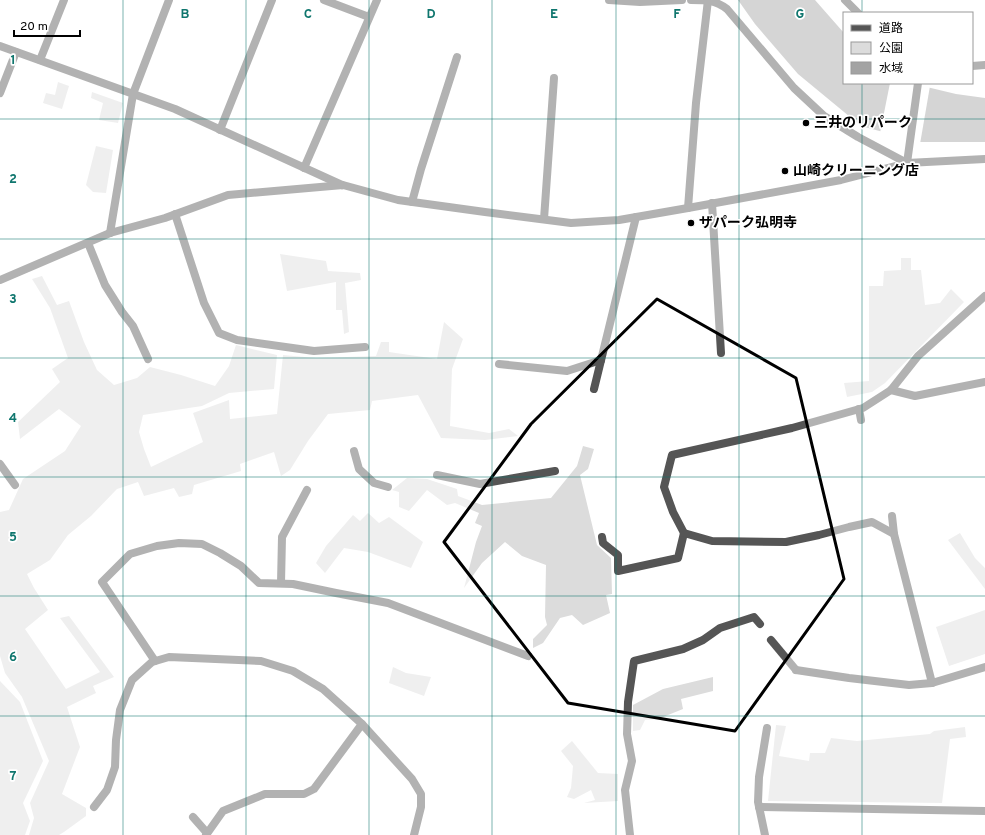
<svg xmlns="http://www.w3.org/2000/svg" width="985" height="835" viewBox="0 0 985 835" font-family="Overpass,'Noto Sans JP',sans-serif">
	<rect width="100%" height="100%" fill="#fff"/>
	<!-- green -->
	<g fill="#dcdcdc">
		<path d="M 58,82 L 69,86 L 62,109 L 43,103 L 46,93 L 55,95 Z"/>
		<path d="M 92,92 L 123,103 L 118,123 L 99,120 L 103,103 L 91,98 Z"/>
		<path d="M 96,146 L 113,150 L 106,193 L 93,192 L 86,185 Z"/>
		<path d="M 280,254 L 326,261 L 328,271 L 360,273 L 361,280 L 345,283 L 349,332 L 344,334 L 342,310 L 336,310 L 336,282 L 287,291 Z"/>
		<path d="M 901,258 L 911,258 L 911,270 L 921,270 L 925,305 L 940,303 L 951,289 L 964,302 L 885,383 L 872,392 L 847,397 L 844,383 L 869,381 L 869,286 L 883,286 L 884,271 L 901,270 Z"/>
		<path d="M 42,276 L 57,305 L 69,301 L 84,342 L 97,370 L 114,385 L 137,378 L 150,367 L 181,375 L 215,386 L 229,366 L 236,345 L 277,355 L 274,389 L 229,393 L 202,406 L 143,415 L 139,432 L 144,449 L 151,467 L 203,442 L 193,413 L 229,400 L 230,419 L 277,414 L 283,355 L 316,358 L 376,356 L 381,342 L 389,342 L 389,352 L 437,359 L 444,322 L 463,339 L 452,369 L 450,426 L 489,433 L 509,429 L 518,436 L 485,440 L 441,438 L 418,395 L 372,401 L 370,410 L 328,414 L 308,441 L 290,470 L 281,476 L 274,452 L 240,464 L 241,471 L 194,485 L 192,494 L 179,497 L 174,488 L 144,496 L 138,482 L 117,489 L 91,516 L 68,535 L 50,560 L 27,574 L 34,588 L 48,610 L 25,629 L 66,689 L 100,672 L 60,618 L 69,616 L 114,677 L 93,686 L 96,693 L 67,707 L 80,747 L 62,794 L 86,808 L 86,816 L 64,832 L 59,835 L 29,835 L 34,818 L 30,803 L 49,761 L 22,697 L 5,673 L 0,656 L 0,512 L 9,510 L 23,479 L 65,451 L 81,426 L 59,409 L 20,439 L 18,422 L 60,382 L 52,369 L 68,358 L 50,308 L 32,279 Z"/>
		<path d="M 583,446 L 594,449 L 588,469 L 580,475 L 597,545 L 611,558 L 612,594 L 606,595 L 610,613 L 583,625 L 572,615 L 560,618 L 543,643 L 533,648 L 533,639 L 547,625 L 545,617 L 546,565 L 522,556 L 505,542 L 482,563 L 464,588 L 476,542 L 482,526 L 475,523 L 479,513 L 455,503 L 447,505 L 427,490 L 409,511 L 399,507 L 399,492 L 392,490 L 407,478 L 427,479 L 457,489 L 458,496 L 482,505 L 551,498 L 577,466 Z"/>
		<path d="M 368,513 L 379,523 L 389,517 L 423,542 L 411,568 L 368,552 L 344,548 L 325,573 L 316,563 L 326,546 L 353,515 L 360,521 Z"/>
		<path d="M 960,533 L 975,558 L 985,568 L 985,589 L 948,540 Z"/>
		<path d="M 985,610 L 985,654 L 949,666 L 936,627 Z"/>
		<path d="M 393,667 L 406,673 L 431,677 L 424,696 L 389,683 Z"/>
		<path d="M 713,677 L 713,691 L 681,699 L 683,709 L 658,719 L 645,720 L 640,730 L 633,731 L 633,705 L 663,689 Z"/>
		<path d="M 0,681 L 20,702 L 43,761 L 23,803 L 30,821 L 25,835 L 0,835 Z"/>
		<path d="M 776,725 L 786,726 L 779,756 L 809,761 L 810,753 L 825,753 L 831,738 L 857,741 L 930,734 L 934,731 L 965,727 L 966,737 L 950,739 L 942,803 L 768,801 Z"/>
		<path d="M 572,741 L 598,773 L 618,774 L 618,801 L 584,803 L 595,800 L 591,790 L 574,799 L 567,797 L 571,788 L 573,766 L 561,751 Z"/>
	</g>
	<!-- water -->
	<path fill="#a3a3a3" d="M 738,0 L 815,0 L 844,33 L 844,83 L 910,83 L 956,94 L 985,98 L 985,142 L 920,142 L 861,126 L 798,74 L 755,24 Z"/>
	<!-- pier -->
	<path fill="#fff" d="M 890,83 L 918,83 L 930,86 L 920,144 L 880,133 Z"/>
	<g fill="none" stroke-linecap="round" stroke-linejoin="round">
		<!-- service -->
		<g stroke="#555" stroke-width="8">
			<path d="M 0,93 L 16,52"/>
			<path d="M 412,202 L 421,169 L 457,57"/>
			<path d="M 712,203 L 721,353"/>
			<path d="M 688,208 L 696,103 L 708,0"/>
			<path d="M 175,214 L 204,303 L 219,333 L 237,340 L 314,351 L 365,347"/>
			<path d="M 544,219 L 554,78"/>
			<path d="M 88,243 L 105,285 L 122,312 L 133,326 L 148,359"/>
			<path d="M 859,409 L 861,420"/>
			<path d="M 354,451 L 359,469 L 374,483 L 388,487"/>
			<path d="M 0,464 L 15,485"/>
			<path d="M 437,475 L 480,484 L 555,471"/>
			<path d="M 892,516 L 894,534"/>
			<path d="M 602,537 L 603,543 L 618,555 L 618,571 L 678,558 L 684,533"/>
			<path d="M 281,583 L 282,537 L 307,490"/>
			<path d="M 771,640 L 796,670"/>
			<path d="M 193,817 L 207,833"/>
			<path d="M 630,835 L 625,790 L 632,761 L 627,734 L 628,702 L 634,661 L 683,649 L 703,640 L 720,628 L 754,617 L 760,624"/>
		</g>
		<!-- minor -->
		<g stroke="#555" stroke-width="8">
			<path d="M 324,0 L 369,17"/>
			<path d="M 609,0 L 640,2 L 682,0"/>
			<path d="M 691,0 C 706,0 715,0 727,9 L 794,88 L 824,116 L 858,137 L 907,163 L 985,159"/>
			<path d="M 845,0 L 858,13"/>
			<path d="M 0,46 L 175,109 L 342,185"/>
			<path d="M 40,60 L 64,0"/>
			<path d="M 972,66 L 985,65"/>
			<path d="M 220,130 L 272,0"/>
			<path d="M 304,168 L 377,0"/>
			<path d="M 110,233 L 133,94 L 169,0"/>
			<path d="M 0,280 L 110,233 L 165,218 L 228,195 L 343,185 L 398,200 L 485,212 L 571,223 L 619,220 L 688,208 L 841,180 L 907,163 L 918,83"/>
			<path d="M 499,364 L 567,371 L 601,360"/>
			<path d="M 594,389 L 636,217"/>
			<path d="M 891,390 L 915,396 L 985,382"/>
			<path d="M 155,661 L 102,582 L 130,554 L 157,546 L 179,543 L 202,544 L 220,553 L 241,566 L 259,583 L 293,584 L 336,593 L 388,603 L 528,656"/>
			<path d="M 796,670 L 849,678 L 909,685 L 932,683 L 985,667"/>
			<path d="M 932,683 L 894,534 L 872,522 L 849,527 L 819,535 L 786,542 L 712,541 L 684,533 L 673,512 L 664,487 L 672,455 L 792,428 L 863,408 L 891,390 L 918,356 L 985,296"/>
			<path d="M 94,807 L 107,790 L 115,767 L 116,740 L 120,710 L 132,680 L 152,662 L 169,657 L 261,661 L 293,671 L 323,689 L 362,724"/>
			<path d="M 759,807 L 985,811"/>
			<path d="M 206,835 L 223,811 L 265,794 L 304,794 L 314,789 L 362,724 L 412,779 L 421,794 L 421,807 L 414,835"/>
			<path d="M 765,835 L 758,802 L 759,777 L 767,728"/>
		</g>
	</g>
	<!-- marked area -->
	<path d="M0 0H985V835H0ZM 657,299 L 796,378 L 844,579 L 735,731 L 568,703 L 444,542 L 531,424 Z" fill="#fff" fill-opacity=".55" fill-rule="evenodd"/>
	<path fill="none" stroke="#000" stroke-width="3" stroke-linejoin="round" d="M 657,299 L 796,378 L 844,579 L 735,731 L 568,703 L 444,542 L 531,424 Z"/>
	<!-- grid -->
	<path fill="none" stroke="#0f766e" stroke-width="1" stroke-opacity="0.55" d="M 123,0 L 123,835M 246,0 L 246,835M 369,0 L 369,835M 492,0 L 492,835M 616,0 L 616,835M 739,0 L 739,835M 862,0 L 862,13M 862,83 L 862,835M 0,119 L 985,119M 0,239 L 985,239M 0,358 L 985,358M 0,477 L 985,477M 0,596 L 985,596M 0,716 L 985,716"/>
	<!-- markers -->
	<g fill="#000" stroke="#fff" stroke-width="1.5">
		<circle cx="806" cy="123" r="4"/>
		<circle cx="785" cy="171" r="4"/>
		<circle cx="691" cy="223" r="4"/>
	</g>
	<g text-anchor="middle" dominant-baseline="central" stroke-width="3.5" stroke-linejoin="round" paint-order="stroke">
		<!-- poi labels -->
		<g font-size="14" font-weight="bold" fill="#000" stroke="#fff" text-anchor="start">
			<text x="814" y="123">三井のリパーク</text>
			<text x="793" y="171">山崎クリーニング店</text>
			<text x="699" y="223">ザパーク弘明寺</text>
		</g>
	</g>
	<g font-size="13" text-anchor="middle" font-weight="bold" fill="#0f766e" stroke="#fff" stroke-width="3.5" stroke-linejoin="round" paint-order="stroke">
		<text x="185" y="18">B</text>
		<text x="308" y="18">C</text>
		<text x="431" y="18">D</text>
		<text x="554" y="18">E</text>
		<text x="677" y="18">F</text>
		<text x="800" y="18">G</text>
		<text x="13" y="64">1</text>
		<text x="13" y="183">2</text>
		<text x="13" y="303">3</text>
		<text x="13" y="422">4</text>
		<text x="13" y="541">5</text>
		<text x="13" y="661">6</text>
		<text x="13" y="780">7</text>
	</g>
	<!-- legend -->
	<rect x="843" y="12" width="130" height="72" fill="#ffffff" stroke="#999999"/>
	<rect x="851" y="25" width="20" height="6" fill="#555555" stroke="#999999"/>
	<text x="879" y="32" font-size="12" fill="#000000">道路</text>
	<rect x="851" y="42" width="20" height="12" fill="#dcdcdc" stroke="#999999"/>
	<text x="879" y="52" font-size="12" fill="#000000">公園</text>
	<rect x="851" y="62" width="20" height="12" fill="#a3a3a3" stroke="#999999"/>
	<text x="879" y="72" font-size="12" fill="#000000">水域</text>
	<!-- scale -->
	<path d="M14 30v6h66v-6" fill="none" stroke="#000000" stroke-width="2"/>
	<text x="20" y="30" font-size="12" fill="#000000" stroke="#ffffff" stroke-width="3" paint-order="stroke">20 m</text>
</svg>
